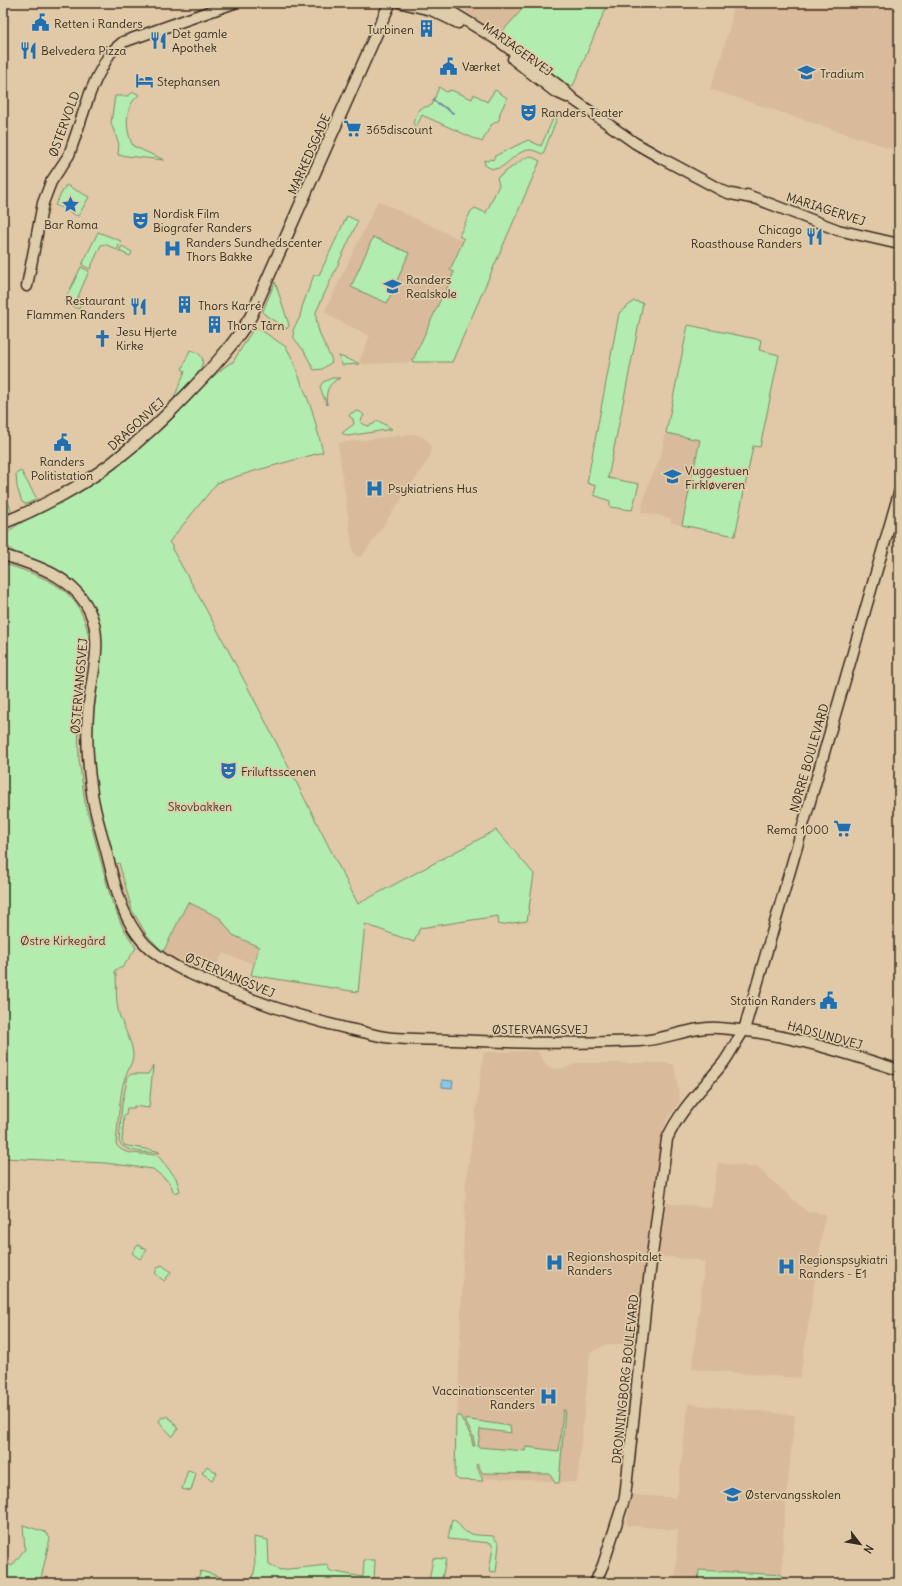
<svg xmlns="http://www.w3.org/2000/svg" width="902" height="1586" viewBox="0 0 902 1586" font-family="Delius,sans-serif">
	<rect width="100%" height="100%" fill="#e1c8a7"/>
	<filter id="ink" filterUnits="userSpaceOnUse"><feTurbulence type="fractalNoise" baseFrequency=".025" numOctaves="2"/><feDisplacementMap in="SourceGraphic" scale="8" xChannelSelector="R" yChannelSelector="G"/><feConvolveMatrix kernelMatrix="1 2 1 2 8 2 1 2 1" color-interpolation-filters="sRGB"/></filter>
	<g filter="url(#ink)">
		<!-- built -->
		<g fill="#d9ba9b">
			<path d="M 471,3 L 528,3 L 500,34 L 467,15 L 466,9 Z"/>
			<path d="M 733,3 L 899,3 L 899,132 L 893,149 L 710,89 L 721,58 L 731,22 Z"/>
			<path d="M 378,201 L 463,241 L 450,270 L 454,272 L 451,280 L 445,293 L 443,292 L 412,362 L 364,364 L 359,362 L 370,336 L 335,319 L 325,311 Z"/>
			<path d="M 666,433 L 700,440 L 682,525 L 671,523 L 671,518 L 641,512 L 648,485 L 661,457 Z"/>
			<path d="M 415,434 L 424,438 L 429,442 L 431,447 L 430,457 L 365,552 L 361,557 L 356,556 L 353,551 L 338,443 Z"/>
			<path d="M 188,902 L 220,918 L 233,935 L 259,947 L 253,964 L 223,953 L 211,975 L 163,952 Z"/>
			<path d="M 537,1051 L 545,1064 L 553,1069 L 566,1068 L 576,1063 L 668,1063 L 674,1065 L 680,1101 L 667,1120 L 662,1135 L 635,1344 L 607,1344 L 590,1353 L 577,1482 L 455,1477 L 466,1182 L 484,1052 Z"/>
			<path d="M 718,1163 L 758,1168 L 808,1213 L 812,1212 L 825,1214 L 800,1378 L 692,1369 L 705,1261 L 659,1256 L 666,1203 L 711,1208 Z"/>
			<path d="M 688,1404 L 795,1415 L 783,1527 L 782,1583 L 675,1583 L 678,1530 L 626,1525 L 632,1495 L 676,1498 L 678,1492 Z"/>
		</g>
		<!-- green -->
		<g fill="#b3ecaf" stroke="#778b66">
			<path d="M 528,3 L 608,3 L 573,86 L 571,87 L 500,34 Z"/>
			<path d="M 439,87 L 446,92 L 451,90 L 472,99 L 474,94 L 487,102 L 495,90 L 507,98 L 500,113 L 499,120 L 491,125 L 482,142 L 422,115 L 416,127 L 413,123 L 419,109 L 432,105 Z"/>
			<path d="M 134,92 L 139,95 C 124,106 125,130 133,146 L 164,160 L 118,155 L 119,144 L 111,123 L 115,96 L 127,96 Z"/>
			<path d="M 554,117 L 557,118 L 543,154 C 539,153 535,150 531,150 C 512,149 503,179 485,165 L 484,160 L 488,161 L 490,159 L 493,160 L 495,156 L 528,140 L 541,146 Z"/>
			<path d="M 530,156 L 540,161 L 452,362 L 412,362 L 444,292 L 445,293 L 454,272 L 450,270 L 464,239 L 459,236 L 471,211 L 475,208 L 486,213 L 499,185 L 497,178 L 523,159 Z"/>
			<path d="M 66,185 L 89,197 L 78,216 L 55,205 Z"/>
			<path d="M 347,216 L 358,221 L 316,312 C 315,328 324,344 331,358 L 332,362 L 322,369 L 314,370 L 304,351 L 294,338 L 293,330 L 300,317 L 302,307 L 314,275 L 319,275 Z"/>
			<path d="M 98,232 L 121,241 L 117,250 L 105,244 L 101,245 L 90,269 L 82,265 Z"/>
			<path d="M 373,237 L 409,253 L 387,303 L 351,287 Z"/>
			<path d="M 122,246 L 132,252 L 130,256 L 119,251 Z"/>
			<path d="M 81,267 L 89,271 L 77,299 L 78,302 L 81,303 L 79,309 L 64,302 Z"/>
			<path d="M 275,282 L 289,325 L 287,329 L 265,315 L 263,311 Z"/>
			<path d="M 634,301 L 643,303 L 608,478 L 639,484 L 632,510 L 610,507 L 610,501 L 594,495 L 596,486 L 587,483 L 619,313 Z"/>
			<path d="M 688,325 L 761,340 L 759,350 L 779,355 L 760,447 L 753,446 L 735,536 L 682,525 L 700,440 L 666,433 Z"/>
			<path d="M 257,329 L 261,330 L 286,347 L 291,356 L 312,410 L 323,452 L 254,471 L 217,483 L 169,542 L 172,546 L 172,549 C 239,664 297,785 358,904 L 496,830 L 534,874 L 527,921 L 499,925 L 498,916 L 420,928 L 414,942 L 365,924 L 358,992 L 251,975 L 259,947 L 233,935 L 220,918 L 188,902 L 163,952 L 146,934 L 132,910 L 119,863 L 115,864 C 106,828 92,789 92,751 C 92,740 92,729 93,718 C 97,683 107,648 96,613 C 91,597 76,581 62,572 C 46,561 8,559 4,538 C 10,524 51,508 65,500 C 80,492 95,483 109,472 C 129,457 148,441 167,424 C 179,412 221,365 233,362 L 252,331 Z"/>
			<path d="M 190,350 C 222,358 184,387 174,398 L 185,371 L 182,369 Z"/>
			<path d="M 339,356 L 358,363 L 359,364 L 342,365 Z"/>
			<path d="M 332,378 L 340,378 C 328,383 325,392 327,405 L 320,387 L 323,382 Z"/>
			<path d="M 359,411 L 364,415 L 360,422 L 367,426 L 374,424 L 377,420 L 392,429 L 348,436 L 342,433 L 354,424 L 353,419 L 349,416 L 351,413 Z"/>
			<path d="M 3,466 L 5,492 L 11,510 L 8,514 L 3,516 Z"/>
			<path d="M 21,471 L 37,499 L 26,504 L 22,502 L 17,487 L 16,474 Z"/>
			<path d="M 3,563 C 47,579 80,586 89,638 L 78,719 L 79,760 L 85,802 L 111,899 L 122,926 L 136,948 L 123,967 L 115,970 L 115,973 L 116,975 C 117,989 115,1002 120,1017 C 124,1029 132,1041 133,1054 C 133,1063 127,1072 124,1080 C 119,1101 118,1123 116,1144 C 123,1157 146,1152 158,1156 L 176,1178 L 180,1191 L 174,1193 L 170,1183 L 153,1169 L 105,1163 L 3,1158 Z"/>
			<path d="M 153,1066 L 149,1108 L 134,1106 L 134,1108 L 127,1108 L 126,1115 L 124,1115 L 122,1142 L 124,1145 L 128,1146 L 157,1151 L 160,1153 C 148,1152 125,1153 119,1142 L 122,1104 L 128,1076 L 132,1074 L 148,1074 Z"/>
			<path d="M 138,1245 L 147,1250 L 140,1259 L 132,1253 Z"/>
			<path d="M 162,1265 L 171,1272 L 164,1281 L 155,1273 L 158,1267 Z"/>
			<path d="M 563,1410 L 565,1410 L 559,1483 L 555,1483 L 550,1474 L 482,1473 L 478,1464 L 476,1465 L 483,1481 L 459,1480 L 455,1477 L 456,1416 L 460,1416 L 471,1436 L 473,1446 L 475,1446 L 473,1436 L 464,1419 L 510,1426 L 511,1433 L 480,1429 L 478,1447 L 525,1451 L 526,1447 L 559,1451 Z"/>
			<path d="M 166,1416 L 172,1420 L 178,1429 L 173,1436 L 172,1436 C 168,1431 162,1426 159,1421 L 162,1417 L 164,1418 Z"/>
			<path d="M 207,1466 L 217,1473 L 212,1480 L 202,1473 Z"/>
			<path d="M 188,1470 L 196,1473 L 191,1491 L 182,1489 Z"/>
			<path d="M 452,1519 C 460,1522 460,1529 466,1532 C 474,1536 484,1535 493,1536 L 499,1544 L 496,1572 L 489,1571 L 493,1548 L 491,1543 L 448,1539 Z"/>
			<path d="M 23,1525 L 45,1532 L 50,1538 L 40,1583 L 3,1583 L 3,1561 L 12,1566 L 25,1549 Z"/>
			<path d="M 254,1537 L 268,1540 L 269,1565 L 280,1570 L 327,1565 L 330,1571 L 363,1577 L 364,1560 L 375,1560 L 374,1583 L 252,1583 L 255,1567 Z"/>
			<path d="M 433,1558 L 446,1559 L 441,1583 L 401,1583 L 402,1578 L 429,1582 Z"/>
			<path d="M 699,1570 L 782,1575 L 782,1583 L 698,1583 Z"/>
			<path d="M 201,1571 L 240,1583 L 196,1583 Z"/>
		</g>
		<!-- water -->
		<path fill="#87c8e8" stroke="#698997" d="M 442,1080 L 453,1081 L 452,1088 L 442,1087 Z"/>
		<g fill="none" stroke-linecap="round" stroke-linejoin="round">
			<!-- stream -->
			<g stroke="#698997" stroke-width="2">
				<path d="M 433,100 L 442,106"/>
				<path d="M 444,107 L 453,113"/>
			</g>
			<defs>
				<g id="tertiary">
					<path d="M 402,3 L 431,10 L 458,23"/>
					<path d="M 437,3 L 499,41 L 558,85 L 574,100 L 635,143 L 663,159 L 723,191 L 731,194 L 752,198"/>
					<path d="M 513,59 L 554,91 L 567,97"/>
					<path d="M 747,195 L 838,230 L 899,244"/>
					<path d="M 27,286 L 43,203 L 51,182 L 69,155 L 90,93 L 97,77 L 110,53 L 123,42 L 234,3"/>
					<path d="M 3,555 C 36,565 72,576 89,610 C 105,642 90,679 88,713 C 86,740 88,767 92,793 C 95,814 102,834 107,854 C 116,889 124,929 154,952 C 176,970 205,980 231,991 C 270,1007 308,1019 349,1029 C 361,1031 373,1035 385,1037 C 407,1040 431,1039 453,1040 C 515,1043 578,1044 639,1041 C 666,1040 692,1026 718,1028 C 781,1032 840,1051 899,1070"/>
					<path d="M 595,1583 L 603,1565 L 625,1497 L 646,1302 L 667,1139 C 680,1109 704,1087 724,1062 C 731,1052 737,1040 744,1030 L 899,493"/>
				</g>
				<path id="secondary" d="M 3,523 C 38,509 82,486 112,463 C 141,440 169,414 194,387 C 215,365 235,343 251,316 L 390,3"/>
			</defs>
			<!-- tertiary casing -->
			<use href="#tertiary" stroke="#3b2a1e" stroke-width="13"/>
			<!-- secondary casing -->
			<use href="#secondary" stroke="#3b2a1e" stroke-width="14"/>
			<!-- tertiary -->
			<use href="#tertiary" stroke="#dfccaa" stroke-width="10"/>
			<!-- secondary -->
			<use href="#secondary" stroke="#dfccaa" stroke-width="11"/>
		</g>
	</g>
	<!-- icons -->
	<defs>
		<symbol id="civic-bare" viewBox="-9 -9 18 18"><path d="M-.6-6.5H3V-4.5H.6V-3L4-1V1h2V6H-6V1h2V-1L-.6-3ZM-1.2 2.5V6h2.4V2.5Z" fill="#1f6fb2" stroke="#dfccaa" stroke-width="2.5" paint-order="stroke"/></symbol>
		<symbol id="building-bare" viewBox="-9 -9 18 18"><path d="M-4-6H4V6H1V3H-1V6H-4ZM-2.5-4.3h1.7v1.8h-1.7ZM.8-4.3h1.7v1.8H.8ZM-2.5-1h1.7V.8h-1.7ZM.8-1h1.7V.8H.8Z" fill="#1f6fb2" stroke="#dfccaa" stroke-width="2.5" paint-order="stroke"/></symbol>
		<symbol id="restaurant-bare" viewBox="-9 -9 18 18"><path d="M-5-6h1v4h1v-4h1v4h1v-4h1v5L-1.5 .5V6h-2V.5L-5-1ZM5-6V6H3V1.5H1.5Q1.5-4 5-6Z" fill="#1f6fb2" stroke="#dfccaa" stroke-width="2.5" paint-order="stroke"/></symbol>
		<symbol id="university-bare" viewBox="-9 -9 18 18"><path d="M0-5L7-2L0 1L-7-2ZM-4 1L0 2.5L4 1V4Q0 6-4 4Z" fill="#1f6fb2" stroke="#dfccaa" stroke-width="2.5" paint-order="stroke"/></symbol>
		<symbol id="hotel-bare" viewBox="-9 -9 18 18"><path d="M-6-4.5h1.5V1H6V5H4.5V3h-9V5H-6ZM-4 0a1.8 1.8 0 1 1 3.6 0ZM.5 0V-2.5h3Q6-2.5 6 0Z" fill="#1f6fb2" stroke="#dfccaa" stroke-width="2.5" paint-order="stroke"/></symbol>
		<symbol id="theatre-bare" viewBox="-9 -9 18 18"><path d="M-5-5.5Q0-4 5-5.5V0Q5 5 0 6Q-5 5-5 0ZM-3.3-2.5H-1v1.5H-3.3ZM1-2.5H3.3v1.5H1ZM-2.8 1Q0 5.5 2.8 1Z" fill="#1f6fb2" stroke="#dfccaa" stroke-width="2.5" paint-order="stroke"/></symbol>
		<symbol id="supermarket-bare" viewBox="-9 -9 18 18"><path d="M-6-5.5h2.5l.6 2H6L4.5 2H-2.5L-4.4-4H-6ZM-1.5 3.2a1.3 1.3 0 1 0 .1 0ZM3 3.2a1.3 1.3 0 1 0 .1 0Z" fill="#1f6fb2" stroke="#dfccaa" stroke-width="2.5" paint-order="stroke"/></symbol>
		<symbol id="sight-bare" viewBox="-9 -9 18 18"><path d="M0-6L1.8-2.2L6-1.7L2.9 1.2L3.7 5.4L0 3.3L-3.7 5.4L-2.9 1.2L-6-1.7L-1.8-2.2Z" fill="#1f6fb2" stroke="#dfccaa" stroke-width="2.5" paint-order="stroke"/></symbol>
		<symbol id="hospital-bare" viewBox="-9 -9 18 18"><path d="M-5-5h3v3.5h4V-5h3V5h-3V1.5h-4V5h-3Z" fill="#1f6fb2" stroke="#dfccaa" stroke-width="2.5" paint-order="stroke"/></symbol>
		<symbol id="school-bare" viewBox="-9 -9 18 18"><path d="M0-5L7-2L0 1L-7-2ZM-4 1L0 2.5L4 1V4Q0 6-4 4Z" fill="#1f6fb2" stroke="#dfccaa" stroke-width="2.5" paint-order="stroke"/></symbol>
		<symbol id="church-bare" viewBox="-9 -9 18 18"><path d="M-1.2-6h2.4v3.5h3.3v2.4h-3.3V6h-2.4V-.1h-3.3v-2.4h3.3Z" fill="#1f6fb2" stroke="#dfccaa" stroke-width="2.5" paint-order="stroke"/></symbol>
	</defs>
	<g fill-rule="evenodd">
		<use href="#civic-bare" x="28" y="10" width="25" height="25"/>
		<use href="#building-bare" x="414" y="16" width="25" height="25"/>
		<use href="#restaurant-bare" x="146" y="28" width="25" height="25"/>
		<use href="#restaurant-bare" x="16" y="38" width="25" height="25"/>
		<use href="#civic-bare" x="436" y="54" width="25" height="25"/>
		<use href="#university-bare" x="794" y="60" width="25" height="25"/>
		<use href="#hotel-bare" x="132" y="68" width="25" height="25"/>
		<use href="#theatre-bare" x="516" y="100" width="25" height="25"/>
		<use href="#supermarket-bare" x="340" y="116" width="25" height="25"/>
		<use href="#sight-bare" x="58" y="192" width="25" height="25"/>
		<use href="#theatre-bare" x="128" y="208" width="25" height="25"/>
		<use href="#restaurant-bare" x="802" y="224" width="25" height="25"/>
		<use href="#hospital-bare" x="160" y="236" width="25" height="25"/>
		<use href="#school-bare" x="380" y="274" width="25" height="25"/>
		<use href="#building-bare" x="172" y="292" width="25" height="25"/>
		<use href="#restaurant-bare" x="126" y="294" width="25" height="25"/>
		<use href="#building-bare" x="202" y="312" width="25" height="25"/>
		<use href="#church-bare" x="90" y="326" width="25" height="25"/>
		<use href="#civic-bare" x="50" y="430" width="25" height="25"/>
		<use href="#school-bare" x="660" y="464" width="25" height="25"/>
		<use href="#hospital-bare" x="362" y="476" width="25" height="25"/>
		<use href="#theatre-bare" x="216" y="758" width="25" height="25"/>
		<use href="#supermarket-bare" x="830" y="816" width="25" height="25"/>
		<use href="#civic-bare" x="816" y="988" width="25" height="25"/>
		<use href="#hospital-bare" x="542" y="1250" width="25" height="25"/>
		<use href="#hospital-bare" x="774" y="1254" width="25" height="25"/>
		<use href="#hospital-bare" x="536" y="1384" width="25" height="25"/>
		<use href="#school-bare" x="720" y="1482" width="25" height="25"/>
	</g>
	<g text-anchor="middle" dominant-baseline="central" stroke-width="3.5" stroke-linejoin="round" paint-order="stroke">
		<!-- poi labels -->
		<g font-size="12" fill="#3b2a1e" stroke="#dfccaa" text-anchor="start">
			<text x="54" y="23">Retten i Randers</text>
			<text x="414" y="29" text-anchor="end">Turbinen</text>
			<text x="172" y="33">Det gamle<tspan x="172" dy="14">Apothek</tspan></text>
			<text x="41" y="50">Belvedera Pizza</text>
			<text x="462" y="66">Værket</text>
			<text x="820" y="73">Tradium</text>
			<text x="157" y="81">Stephansen</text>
			<text x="541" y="112">Randers Teater</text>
			<text x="366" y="129">365discount</text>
			<text x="153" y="213">Nordisk Film<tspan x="153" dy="14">Biografer Randers</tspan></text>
			<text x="71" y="224" text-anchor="middle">Bar Roma</text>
			<text x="802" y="229" text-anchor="end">Chicago<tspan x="802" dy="14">Roasthouse Randers</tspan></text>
			<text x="186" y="242">Randers Sundhedscenter<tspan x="186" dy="14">Thors Bakke</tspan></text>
			<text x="406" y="279">Randers<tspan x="406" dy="14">Realskole</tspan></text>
			<text x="125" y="300" text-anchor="end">Restaurant<tspan x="125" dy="14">Flammen Randers</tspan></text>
			<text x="198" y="305">Thors Karré</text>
			<text x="227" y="325">Thors Tårn</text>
			<text x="116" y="331">Jesu Hjerte<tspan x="116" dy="14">Kirke</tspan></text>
			<text x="62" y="461" text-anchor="middle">Randers<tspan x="62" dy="14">Politistation</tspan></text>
			<text x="685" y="470">Vuggestuen<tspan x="685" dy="14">Firkløveren</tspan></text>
			<text x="388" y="488">Psykiatriens Hus</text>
			<text x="241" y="771">Friluftsscenen</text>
			<text x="829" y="829" text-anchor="end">Rema 1000</text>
			<text x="816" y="1000" text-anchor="end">Station Randers</text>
			<text x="567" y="1256">Regionshospitalet<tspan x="567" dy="14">Randers</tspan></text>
			<text x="799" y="1259">Regionspsykiatri<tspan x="799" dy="14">Randers - E1</tspan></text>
			<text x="535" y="1390" text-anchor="end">Vaccinationscenter<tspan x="535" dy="14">Randers</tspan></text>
			<text x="745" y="1494">Østervangsskolen</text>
		</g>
		<!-- street labels -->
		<g font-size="12" fill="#3b2a1e" stroke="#dfccaa">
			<text transform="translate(518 49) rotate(36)">MARIAGERVEJ</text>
			<text transform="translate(64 124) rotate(-70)">ØSTERVOLD</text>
			<text transform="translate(309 154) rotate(-66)">MARKEDSGADE</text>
			<text transform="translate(826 209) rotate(18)">MARIAGERVEJ</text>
			<text transform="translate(136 424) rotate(-42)">DRAGONVEJ</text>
			<text transform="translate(79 686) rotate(-85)">ØSTERVANGSVEJ</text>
			<text transform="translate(809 758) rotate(-74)">NØRRE BOULEVARD</text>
			<text transform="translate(230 975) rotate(23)">ØSTERVANGSVEJ</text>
			<text x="540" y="1029">ØSTERVANGSVEJ</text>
			<text transform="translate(825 1035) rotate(15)">HADSUNDVEJ</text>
			<text transform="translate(625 1379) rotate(-84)">DRONNINGBORG BOULEVARD</text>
		</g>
		<!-- park labels -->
		<g font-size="12" fill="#473d2c" stroke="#dfccaa">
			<text x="200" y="806">Skovbakken</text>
			<text x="63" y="940">Østre Kirkegård</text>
		</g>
	</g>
	<!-- margin -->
	<rect width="902" height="1586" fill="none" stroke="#dfccaa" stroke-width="16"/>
	<rect x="8" y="8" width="886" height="1570" fill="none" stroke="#3b2a1e" stroke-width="1.5" filter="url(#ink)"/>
	<!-- north arrow -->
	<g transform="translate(860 1544) rotate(121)" stroke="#dfccaa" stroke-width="3" paint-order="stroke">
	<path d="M0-3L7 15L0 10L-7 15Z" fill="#3b2a1e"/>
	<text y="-6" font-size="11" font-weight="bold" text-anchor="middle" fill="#3b2a1e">N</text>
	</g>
</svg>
